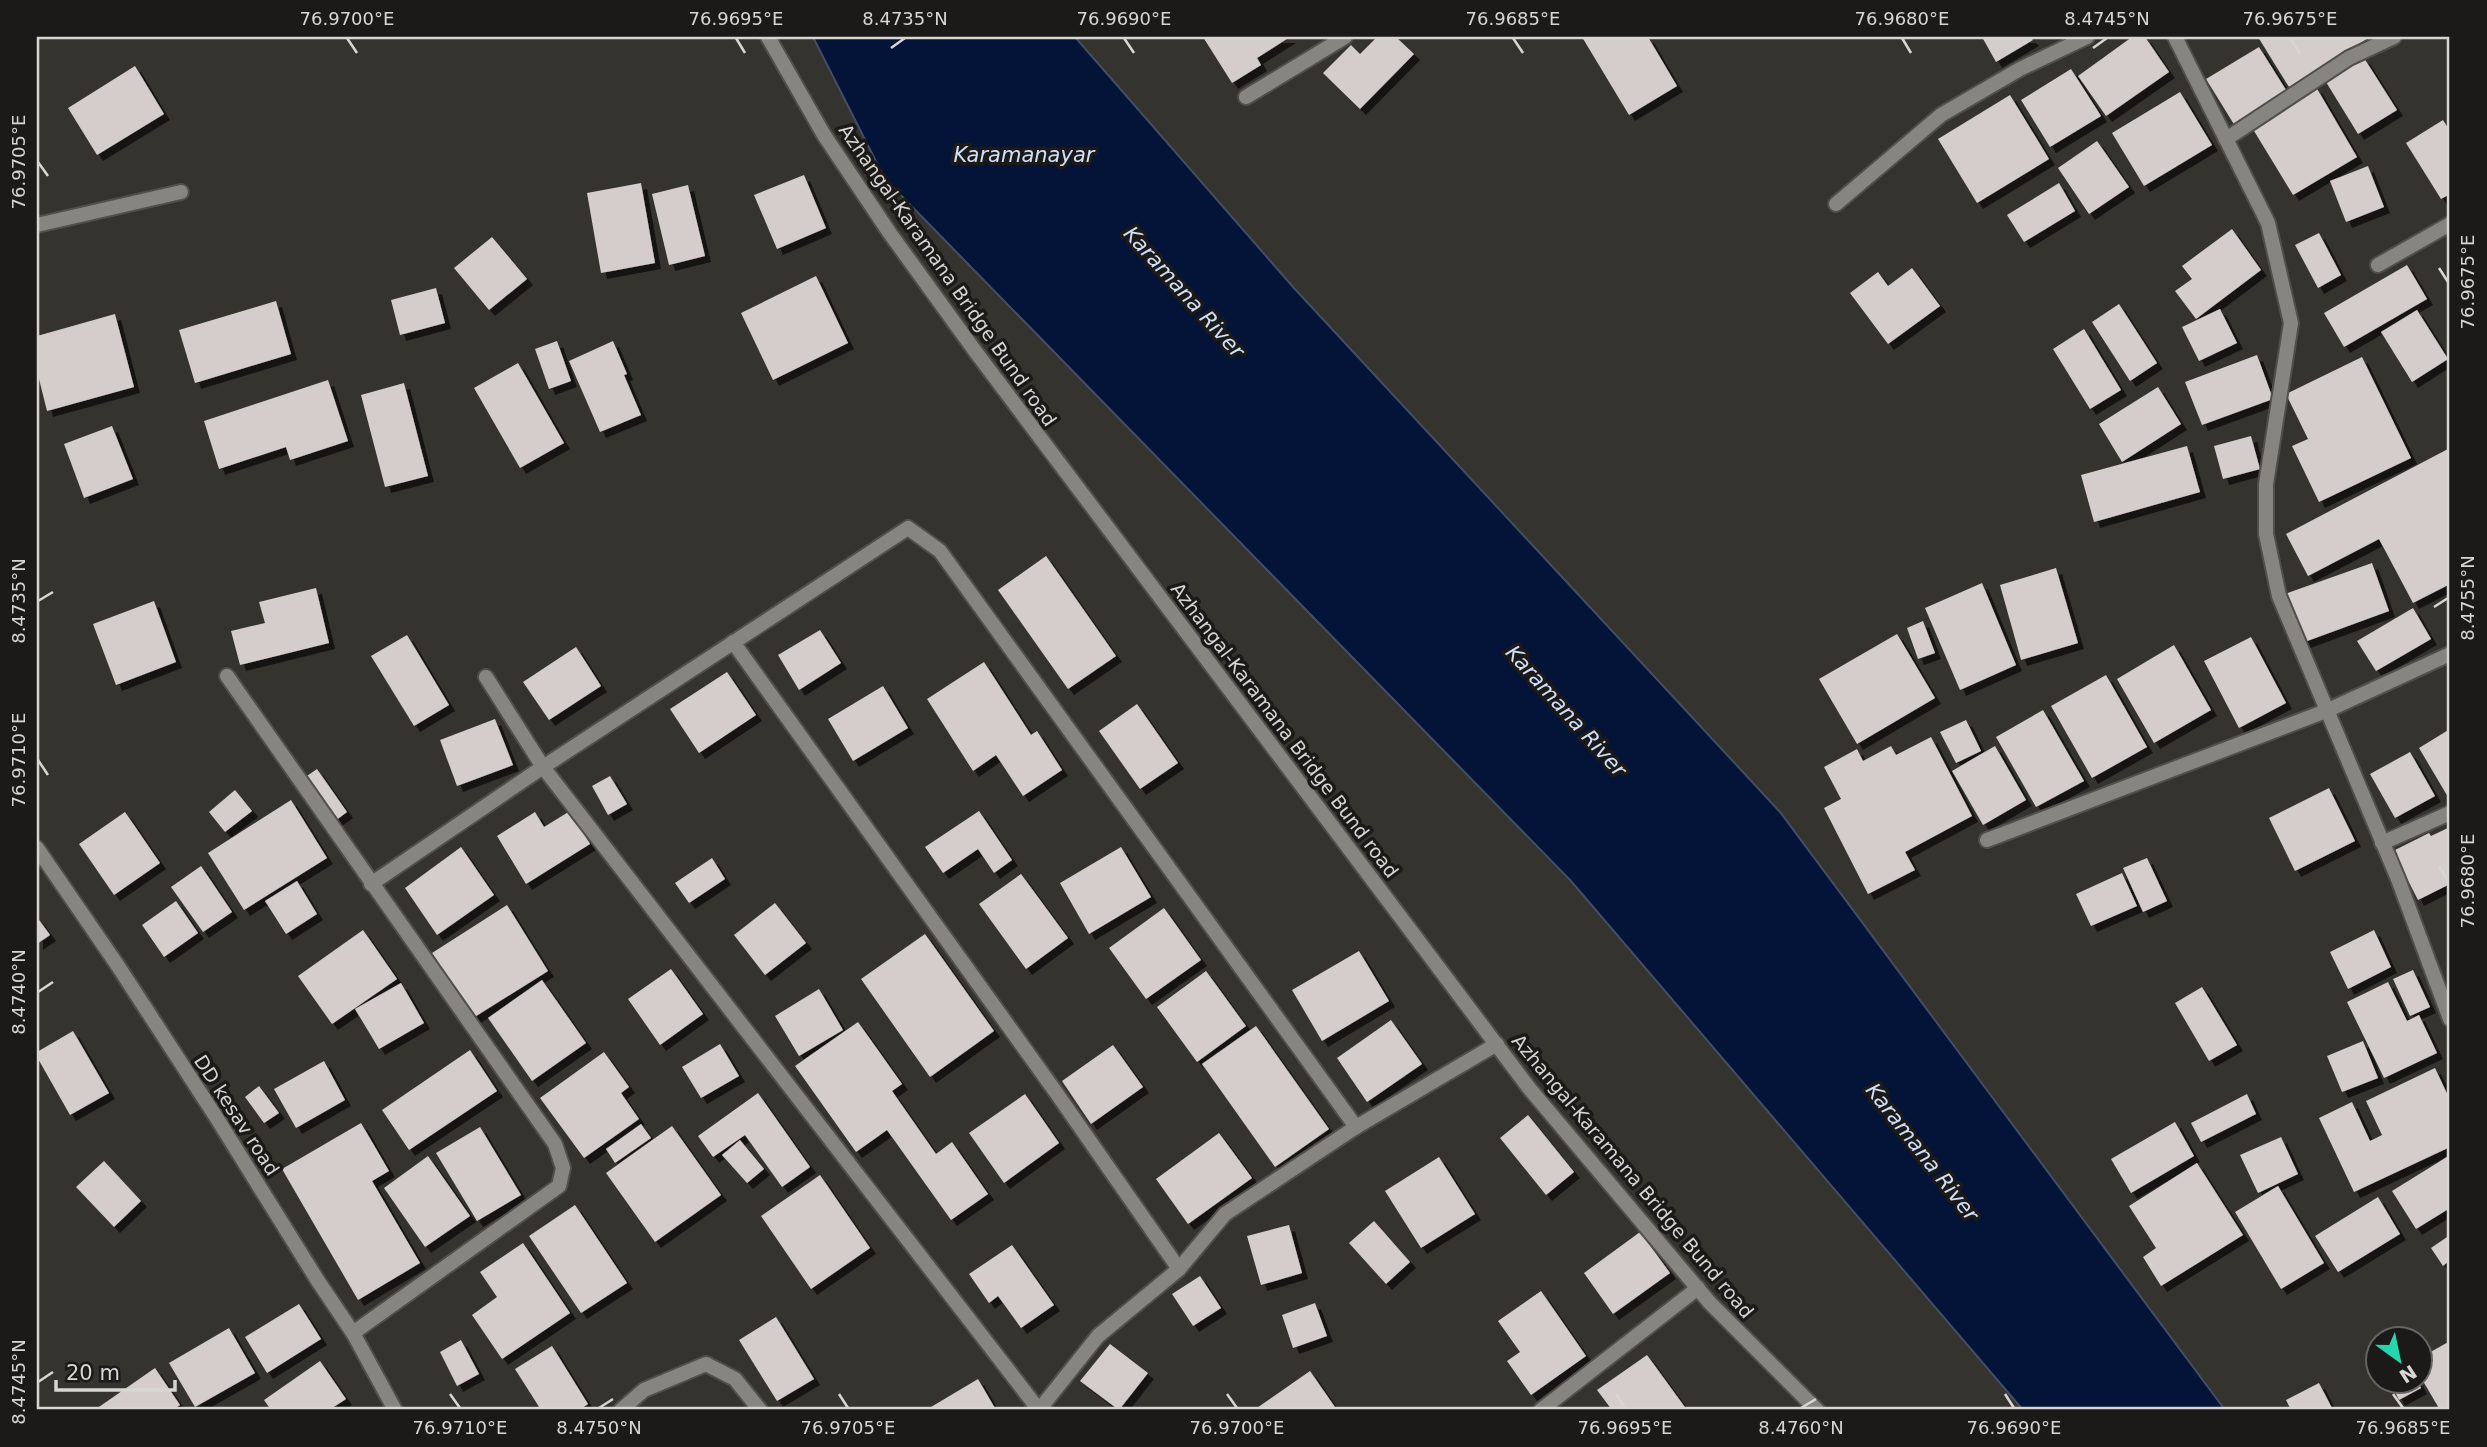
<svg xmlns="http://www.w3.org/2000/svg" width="2487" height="1447" viewBox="0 0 2487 1447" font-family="'DejaVu Sans',sans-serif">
	<defs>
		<filter id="shadow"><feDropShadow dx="6" dy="6" stdDeviation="0" flood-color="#0009"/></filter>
	</defs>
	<rect width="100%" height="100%" fill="#34332d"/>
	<!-- water -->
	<path fill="#031438" stroke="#434e66" stroke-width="2" d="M 813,37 L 1075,37 L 1293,287 L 1780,812 L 2225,1410 L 2023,1410 L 1571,881 L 885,179 Z"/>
	<!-- building -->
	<g fill="#d5cdcc" filter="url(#shadow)">
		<path d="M 1203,37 L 1290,37 L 1257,58 L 1261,65 L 1232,83 Z"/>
		<path d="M 1377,37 L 1396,37 L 1414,54 L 1360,109 L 1323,73 L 1351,45 L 1360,54 Z"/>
		<path d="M 1582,37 L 1648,37 L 1677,86 L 1629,115 Z"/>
		<path d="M 1982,37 L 2030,37 L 2033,40 L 1996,62 Z"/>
		<path d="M 2132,37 L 2145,37 L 2169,72 L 2106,116 L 2078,76 Z"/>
		<path d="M 2258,37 L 2370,37 L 2289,87 Z"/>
		<path d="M 2259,47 L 2288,93 L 2235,126 L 2206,79 Z"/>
		<path d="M 2364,58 L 2397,110 L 2358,134 L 2326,82 Z"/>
		<path d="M 135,66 L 164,114 L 97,155 L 68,108 Z"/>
		<path d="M 2071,69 L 2101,116 L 2050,147 L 2021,100 Z"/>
		<path d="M 2316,87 L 2357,157 L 2293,195 L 2251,126 Z"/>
		<path d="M 2180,92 L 2212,145 L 2144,186 L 2112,133 Z"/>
		<path d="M 2010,95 L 2049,159 L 1977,203 L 1938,139 Z"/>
		<path d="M 2443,120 L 2450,131 L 2450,194 L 2441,199 L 2406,143 Z"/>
		<path d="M 2097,141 L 2129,187 L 2089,214 L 2058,168 Z"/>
		<path d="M 2368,166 L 2384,207 L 2346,222 L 2330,181 Z"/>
		<path d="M 804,175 L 826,228 L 777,249 L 754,195 Z"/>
		<path d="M 641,183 L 655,263 L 601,273 L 587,193 Z"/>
		<path d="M 2059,183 L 2075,211 L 2024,242 L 2007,215 Z"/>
		<path d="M 688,185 L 705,256 L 669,265 L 652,194 Z"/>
		<path d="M 2232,229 L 2261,270 L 2196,319 L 2175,291 L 2192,279 L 2182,266 Z"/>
		<path d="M 2319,233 L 2341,275 L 2318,288 L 2295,245 Z"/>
		<path d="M 492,237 L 527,279 L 489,310 L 454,268 Z"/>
		<path d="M 2407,265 L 2427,299 L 2344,347 L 2324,313 Z"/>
		<path d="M 1912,268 L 1940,306 L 1888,344 L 1850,293 L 1878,272 L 1888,286 Z"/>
		<path d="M 816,276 L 848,343 L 773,380 L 741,313 Z"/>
		<path d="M 436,288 L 445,323 L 400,335 L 391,300 Z"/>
		<path d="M 276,301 L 291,354 L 195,383 L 179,330 Z"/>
		<path d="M 2119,304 L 2157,363 L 2130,381 L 2092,322 Z"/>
		<path d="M 2220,309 L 2237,343 L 2199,361 L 2182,327 Z"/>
		<path d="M 2417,310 L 2448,359 L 2412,382 L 2381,332 Z"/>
		<path d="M 115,314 L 134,387 L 47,411 L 37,371 L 37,336 Z"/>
		<path d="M 2084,329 L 2121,390 L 2090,409 L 2053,349 Z"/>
		<path d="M 557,341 L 571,381 L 549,389 L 535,349 Z"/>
		<path d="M 613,341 L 627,374 L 624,375 L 641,415 L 600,432 L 569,361 Z"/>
		<path d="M 2257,355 L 2273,399 L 2202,425 L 2185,382 Z"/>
		<path d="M 2362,357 L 2411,458 L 2319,502 L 2292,446 L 2308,439 L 2286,394 Z"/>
		<path d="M 518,363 L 564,443 L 520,468 L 474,388 Z"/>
		<path d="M 328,380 L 348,441 L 290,460 L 286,447 L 219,469 L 204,421 Z"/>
		<path d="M 404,383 L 428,476 L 385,487 L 361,395 Z"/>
		<path d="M 2158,387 L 2181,424 L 2122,462 L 2099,424 Z"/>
		<path d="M 112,426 L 133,479 L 84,498 L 64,444 Z"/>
		<path d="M 2251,436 L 2260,469 L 2223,479 L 2214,446 Z"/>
		<path d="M 2187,446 L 2200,492 L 2094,522 L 2081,475 Z"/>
		<path d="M 2448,449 L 2450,453 L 2450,584 L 2413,603 L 2379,539 L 2308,576 L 2286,534 Z"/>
		<path d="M 1046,556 L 1116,656 L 1068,689 L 998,590 Z"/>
		<path d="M 2372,563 L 2389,611 L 2299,644 L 2282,595 Z"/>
		<path d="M 2056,568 L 2078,643 L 2021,660 L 2000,585 Z"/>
		<path d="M 1982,583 L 2016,665 L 1960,690 L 1925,608 Z"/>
		<path d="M 316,588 L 329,643 L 240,665 L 231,631 L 265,623 L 259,602 Z"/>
		<path d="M 154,601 L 176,662 L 116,685 L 93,624 Z"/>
		<path d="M 2413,608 L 2431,639 L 2376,671 L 2357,641 Z"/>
		<path d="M 1923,621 L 1935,653 L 1918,659 L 1907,628 Z"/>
		<path d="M 820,630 L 841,663 L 799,690 L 778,655 Z"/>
		<path d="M 1897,634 L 1935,698 L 1857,744 L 1819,679 Z"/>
		<path d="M 407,635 L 449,705 L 414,726 L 371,656 Z"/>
		<path d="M 2251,637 L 2286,703 L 2239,728 L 2204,661 Z"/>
		<path d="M 2174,645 L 2211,710 L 2154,743 L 2117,679 Z"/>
		<path d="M 576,647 L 601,686 L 549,720 L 523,682 Z"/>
		<path d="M 984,662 L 1031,735 L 1037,731 L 1062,770 L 1023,796 L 996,755 L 973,771 L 927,699 Z"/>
		<path d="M 727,672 L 756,715 L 699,753 L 670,709 Z"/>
		<path d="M 2106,675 L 2147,747 L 2092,778 L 2051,706 Z"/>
		<path d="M 883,686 L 908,728 L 853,761 L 828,719 Z"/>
		<path d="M 1137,704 L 1178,763 L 1140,789 L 1099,731 Z"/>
		<path d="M 2043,710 L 2084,781 L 2036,807 L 1996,737 Z"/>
		<path d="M 495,719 L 513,765 L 457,786 L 440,740 Z"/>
		<path d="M 1966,720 L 1981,751 L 1956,763 L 1940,732 Z"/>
		<path d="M 2450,729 L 2450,796 L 2448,797 L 2419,748 Z"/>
		<path d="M 1931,737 L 1972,816 L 1905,852 L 1915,870 L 1868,894 L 1824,808 L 1841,799 L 1824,767 L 1857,749 L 1863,761 L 1891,746 L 1896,755 Z"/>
		<path d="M 1995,746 L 2026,800 L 1983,825 L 1952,771 Z"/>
		<path d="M 2410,752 L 2435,796 L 2395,818 L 2370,774 Z"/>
		<path d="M 317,769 L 347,812 L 335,821 L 304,778 Z"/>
		<path d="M 610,776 L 627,804 L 608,815 L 592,786 Z"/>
		<path d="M 2329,788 L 2355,841 L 2295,871 L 2269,818 Z"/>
		<path d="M 235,790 L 252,811 L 225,832 L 209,812 Z"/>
		<path d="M 291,800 L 327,858 L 244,910 L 208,853 Z"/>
		<path d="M 570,811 L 590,844 L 526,884 L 497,836 L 535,812 L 544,827 Z"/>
		<path d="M 979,811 L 1012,860 L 994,873 L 978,849 L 943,873 L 925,847 Z"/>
		<path d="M 125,812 L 160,863 L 114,895 L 79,844 Z"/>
		<path d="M 2450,827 L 2450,884 L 2418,900 L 2393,851 L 2429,833 L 2431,836 Z"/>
		<path d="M 461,847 L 494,895 L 437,935 L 405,888 Z"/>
		<path d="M 1121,847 L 1151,897 L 1089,934 L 1060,883 Z"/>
		<path d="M 712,858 L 725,879 L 689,903 L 675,883 Z"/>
		<path d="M 2147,858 L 2167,901 L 2143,912 L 2123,868 Z"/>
		<path d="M 201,866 L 232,912 L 203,932 L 171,887 Z"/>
		<path d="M 2122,873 L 2137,906 L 2091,926 L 2076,894 Z"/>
		<path d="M 1021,874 L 1068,938 L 1026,969 L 979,904 Z"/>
		<path d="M 297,881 L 317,914 L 286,934 L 265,901 Z"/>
		<path d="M 176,901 L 198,933 L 164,957 L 142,925 Z"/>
		<path d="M 775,903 L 806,943 L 765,975 L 734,935 Z"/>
		<path d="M 507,905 L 548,971 L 473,1018 L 432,953 Z"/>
		<path d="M 1164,908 L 1201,960 L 1146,999 L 1109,948 Z"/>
		<path d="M 37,917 L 50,935 L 37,944 Z"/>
		<path d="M 363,930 L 397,979 L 332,1024 L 298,976 Z"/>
		<path d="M 2374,930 L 2391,967 L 2348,989 L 2330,952 Z"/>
		<path d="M 925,934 L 994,1031 L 930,1077 L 861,979 Z"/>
		<path d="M 1359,951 L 1389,1001 L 1322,1041 L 1292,990 Z"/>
		<path d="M 671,969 L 703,1014 L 660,1045 L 628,999 Z"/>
		<path d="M 2413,970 L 2430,1007 L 2410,1016 L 2393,979 Z"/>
		<path d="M 1206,971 L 1246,1026 L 1197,1062 L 1157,1007 Z"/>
		<path d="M 542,980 L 586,1043 L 532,1081 L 488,1018 Z"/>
		<path d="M 2388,982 L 2407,1021 L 2419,1015 L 2437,1053 L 2384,1078 L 2347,1002 Z"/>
		<path d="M 401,983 L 424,1023 L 379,1049 L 355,1009 Z"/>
		<path d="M 2202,987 L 2237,1045 L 2209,1061 L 2175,1003 Z"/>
		<path d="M 819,989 L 843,1030 L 799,1056 L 775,1016 Z"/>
		<path d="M 1391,1020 L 1422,1064 L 1367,1102 L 1337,1058 Z"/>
		<path d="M 858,1022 L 902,1084 L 892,1091 L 936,1154 L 952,1142 L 988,1194 L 951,1220 L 887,1130 L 856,1152 L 795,1066 Z"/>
		<path d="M 1256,1026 L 1329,1129 L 1275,1167 L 1202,1064 Z"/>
		<path d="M 73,1031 L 109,1093 L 70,1115 L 37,1057 L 37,1052 Z"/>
		<path d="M 2363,1041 L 2378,1078 L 2342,1092 L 2327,1056 Z"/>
		<path d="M 720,1044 L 739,1076 L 701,1098 L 682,1067 Z"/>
		<path d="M 1113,1045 L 1143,1087 L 1091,1124 L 1062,1081 Z"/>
		<path d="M 470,1050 L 497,1091 L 409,1150 L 382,1110 Z"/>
		<path d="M 604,1052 L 629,1087 L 621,1093 L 639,1119 L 584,1158 L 540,1098 Z"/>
		<path d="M 324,1061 L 345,1100 L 296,1128 L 274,1089 Z"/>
		<path d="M 2435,1068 L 2450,1100 L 2450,1147 L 2354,1192 L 2319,1118 L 2352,1102 L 2370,1141 L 2382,1135 L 2366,1101 Z"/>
		<path d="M 259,1086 L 279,1113 L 264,1123 L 245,1097 Z"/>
		<path d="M 758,1093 L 810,1167 L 782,1187 L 745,1135 L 713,1157 L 698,1136 Z"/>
		<path d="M 1025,1094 L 1059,1143 L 1004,1183 L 969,1133 Z"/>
		<path d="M 2247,1094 L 2256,1114 L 2201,1142 L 2191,1123 Z"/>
		<path d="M 1528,1115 L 1574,1172 L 1546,1195 L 1500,1138 Z"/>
		<path d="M 2175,1122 L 2194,1156 L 2131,1193 L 2111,1159 Z"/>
		<path d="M 361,1123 L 389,1171 L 372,1181 L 420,1263 L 358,1300 L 282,1169 Z"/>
		<path d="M 641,1124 L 651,1138 L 615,1163 L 606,1149 Z"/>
		<path d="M 672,1126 L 721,1195 L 655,1242 L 606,1173 Z"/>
		<path d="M 480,1127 L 521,1195 L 477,1221 L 436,1153 Z"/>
		<path d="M 1219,1133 L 1252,1178 L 1188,1224 L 1156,1179 Z"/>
		<path d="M 2281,1137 L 2298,1174 L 2258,1193 L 2240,1155 Z"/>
		<path d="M 740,1140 L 764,1169 L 747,1183 L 722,1155 Z"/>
		<path d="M 2450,1155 L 2450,1208 L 2416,1229 L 2392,1191 Z"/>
		<path d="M 428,1156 L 470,1216 L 425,1247 L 384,1188 Z"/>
		<path d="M 1439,1157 L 1475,1214 L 1421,1248 L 1385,1191 Z"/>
		<path d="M 104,1161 L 141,1201 L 114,1227 L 76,1187 Z"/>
		<path d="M 2197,1163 L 2243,1235 L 2161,1286 L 2143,1257 L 2156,1248 L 2129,1206 Z"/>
		<path d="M 820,1175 L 870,1248 L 811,1289 L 761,1216 Z"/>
		<path d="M 2278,1186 L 2324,1263 L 2281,1289 L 2235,1212 Z"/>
		<path d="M 2378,1197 L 2400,1234 L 2338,1272 L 2315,1236 Z"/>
		<path d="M 575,1205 L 627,1283 L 581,1313 L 529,1236 Z"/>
		<path d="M 1374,1221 L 1410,1262 L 1386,1284 L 1349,1243 Z"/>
		<path d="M 1289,1225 L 1302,1273 L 1261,1285 L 1247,1236 Z"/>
		<path d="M 1640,1232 L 1670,1273 L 1613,1314 L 1584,1273 Z"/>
		<path d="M 2450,1235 L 2450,1260 L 2443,1266 L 2431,1248 Z"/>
		<path d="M 523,1243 L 570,1313 L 502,1359 L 472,1315 L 497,1297 L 480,1272 Z"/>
		<path d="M 1012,1245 L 1054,1305 L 1021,1328 L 998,1296 L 989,1303 L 969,1274 Z"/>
		<path d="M 1200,1276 L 1221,1308 L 1193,1326 L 1172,1294 Z"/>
		<path d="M 1541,1291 L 1586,1356 L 1531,1395 L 1507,1361 L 1520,1352 L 1498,1321 Z"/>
		<path d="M 1315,1303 L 1327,1336 L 1293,1348 L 1282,1315 Z"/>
		<path d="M 299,1304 L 321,1339 L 267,1373 L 245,1337 Z"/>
		<path d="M 776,1317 L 814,1379 L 777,1401 L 739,1340 Z"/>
		<path d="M 229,1328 L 255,1373 L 195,1407 L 169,1363 Z"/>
		<path d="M 461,1340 L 479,1374 L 457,1386 L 440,1352 Z"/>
		<path d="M 2450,1341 L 2450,1410 L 2440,1410 L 2420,1376 L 2420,1358 Z"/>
		<path d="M 1110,1344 L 1148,1373 L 1119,1410 L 1080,1381 Z"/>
		<path d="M 552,1346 L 588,1404 L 579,1410 L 541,1410 L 515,1369 Z"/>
		<path d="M 1647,1355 L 1687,1410 L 1612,1410 L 1597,1390 Z"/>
		<path d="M 320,1361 L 346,1399 L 329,1410 L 271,1410 L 264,1400 Z"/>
		<path d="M 155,1368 L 180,1405 L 172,1410 L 96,1409 Z"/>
		<path d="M 1310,1371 L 1337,1410 L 1254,1410 Z"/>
		<path d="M 978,1379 L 996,1410 L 926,1410 Z"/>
		<path d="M 2389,1380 L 2417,1380 L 2421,1388 L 2399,1400 Z"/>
		<path d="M 2319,1383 L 2333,1410 L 2291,1410 L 2286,1400 Z"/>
	</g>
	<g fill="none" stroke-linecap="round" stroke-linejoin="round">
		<defs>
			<g id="street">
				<path d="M 768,37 L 824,135 L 889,232 L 975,351 L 1529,1088 L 1710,1303 L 1817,1410"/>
				<path d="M 2175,37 L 2268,223 L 2291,323 L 2266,484 L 2266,534 L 2279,596 L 2398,879 L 2450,1019"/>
				<path d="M 1246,97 L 1345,37"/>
				<path d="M 2226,139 L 2349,58 L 2394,37"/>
				<path d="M 1836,204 L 1941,115 L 2020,69 L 2087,37"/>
				<path d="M 37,225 L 181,192"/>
				<path d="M 2378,265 L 2450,224"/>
				<path d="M 733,642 L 1055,1091 L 1179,1269"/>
				<path d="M 227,676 L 555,1144 L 563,1168 L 559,1186 L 353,1333"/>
				<path d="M 486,677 L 543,767 L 1039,1410"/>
				<path d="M 1987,840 L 2326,711 L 2450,654"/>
				<path d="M 2382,843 L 2450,813"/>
				<path d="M 37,848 L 118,966 L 218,1120 L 318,1281 L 353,1333 L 395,1410"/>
				<path d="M 371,884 L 543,767 L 908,528 L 940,551 L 1356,1127"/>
				<path d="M 621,1410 L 644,1390 L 706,1364 L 735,1379 L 760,1410"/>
				<path d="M 1039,1410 L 1098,1336 L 1179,1269 L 1225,1214 L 1356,1127 L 1497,1044"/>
				<path d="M 1541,1410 L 1698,1288"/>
			</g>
		</defs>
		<!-- street casing -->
		<use href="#street" stroke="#504f4b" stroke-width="18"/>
		<!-- street -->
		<use href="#street" stroke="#87857f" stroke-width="14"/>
	</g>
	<!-- ticks -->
	<path fill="none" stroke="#d7d6d3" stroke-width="2.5" d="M 347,38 L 357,53M 736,38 L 745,53M 1124,38 L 1134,53M 1513,38 L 1523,53M 1902,38 L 1911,53M 2290,38 L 2300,53M 891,48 L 905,38M 2093,48 L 2107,38M 38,162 L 48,176M 2439,268 L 2448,282M 38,601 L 53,592M 2434,607 L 2448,598M 38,760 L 48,775M 2439,866 L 2448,881M 38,992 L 53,982M 38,1382 L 53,1372M 450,1394 L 460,1408M 839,1394 L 848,1408M 1227,1394 L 1237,1408M 1616,1394 L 1625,1408M 2005,1394 L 2014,1408M 2393,1394 L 2403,1408M 599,1408 L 613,1399M 1801,1408 L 1816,1399"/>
	<g text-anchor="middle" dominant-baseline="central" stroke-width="7" stroke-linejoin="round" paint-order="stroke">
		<!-- street labels -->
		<g font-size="19" fill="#d7d6d3" stroke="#1b1a18">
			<text transform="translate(948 275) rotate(55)">Azhangal-Karamana Bridge Bund road</text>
			<text transform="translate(1285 730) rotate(53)">Azhangal-Karamana Bridge Bund road</text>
			<text transform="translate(237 1115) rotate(57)">DD kesav road</text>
			<text transform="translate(1633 1176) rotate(50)">Azhangal-Karamana Bridge Bund road</text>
		</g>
		<!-- water labels -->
		<g font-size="21" font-style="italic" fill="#d0e0fb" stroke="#1b1a18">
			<text x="1024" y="155">Karamanayar</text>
			<text transform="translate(1184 292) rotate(48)">Karamana River</text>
			<text transform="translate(1566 711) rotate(48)">Karamana River</text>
			<text transform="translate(1922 1152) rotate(52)">Karamana River</text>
		</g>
	</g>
	<!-- border -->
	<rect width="2487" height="1447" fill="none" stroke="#1b1a18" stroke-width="77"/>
	<!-- north arrow -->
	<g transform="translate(2399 1360) rotate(147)"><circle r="33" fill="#1b1a18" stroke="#666563" stroke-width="2"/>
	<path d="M0-5L12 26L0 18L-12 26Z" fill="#25d5ae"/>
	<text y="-10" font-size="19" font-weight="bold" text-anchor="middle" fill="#d7d6d3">N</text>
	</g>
	<!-- scale -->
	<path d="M56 1380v10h119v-10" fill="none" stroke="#d7d6d3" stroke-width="3.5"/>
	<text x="66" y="1380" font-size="21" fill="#d7d6d3" stroke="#1b1a18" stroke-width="5" paint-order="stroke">20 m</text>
	<rect x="38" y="38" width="2410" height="1370" fill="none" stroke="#d7d6d3" stroke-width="2.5"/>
	<g font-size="18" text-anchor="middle" fill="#d7d6d3">
		<text x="347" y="25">76.9700°E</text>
		<text x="736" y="25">76.9695°E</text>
		<text x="905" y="25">8.4735°N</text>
		<text x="1124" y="25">76.9690°E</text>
		<text x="1513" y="25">76.9685°E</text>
		<text x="1902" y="25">76.9680°E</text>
		<text x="2107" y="25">8.4745°N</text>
		<text x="2290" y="25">76.9675°E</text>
		<text transform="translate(19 162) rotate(-90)" y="6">76.9705°E</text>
		<text transform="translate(2468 282) rotate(-90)" y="6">76.9675°E</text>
		<text transform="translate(2468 598) rotate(-90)" y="6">8.4755°N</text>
		<text transform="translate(19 601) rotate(-90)" y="6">8.4735°N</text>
		<text transform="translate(19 760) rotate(-90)" y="6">76.9710°E</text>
		<text transform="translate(2468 881) rotate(-90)" y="6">76.9680°E</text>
		<text transform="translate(19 992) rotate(-90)" y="6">8.4740°N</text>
		<text transform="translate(19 1382) rotate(-90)" y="6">8.4745°N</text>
		<text x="460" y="1434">76.9710°E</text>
		<text x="599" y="1434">8.4750°N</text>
		<text x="848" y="1434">76.9705°E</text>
		<text x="1237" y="1434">76.9700°E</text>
		<text x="1625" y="1434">76.9695°E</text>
		<text x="1801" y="1434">8.4760°N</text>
		<text x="2014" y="1434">76.9690°E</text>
		<text x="2403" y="1434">76.9685°E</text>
	</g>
</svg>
